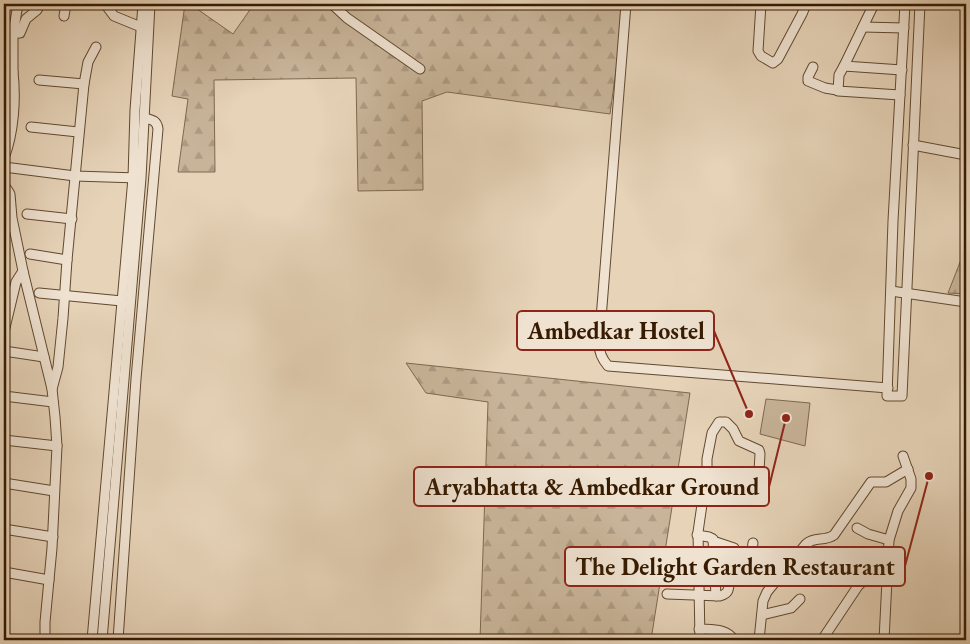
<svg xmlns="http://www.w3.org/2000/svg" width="970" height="644" viewBox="0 0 970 644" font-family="'EB Garamond',serif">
	<defs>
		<pattern id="forest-firs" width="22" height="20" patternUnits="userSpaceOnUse" patternTransform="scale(1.25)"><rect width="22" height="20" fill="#c8b499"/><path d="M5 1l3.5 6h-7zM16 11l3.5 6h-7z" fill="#ac9a82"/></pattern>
	</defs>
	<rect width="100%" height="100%" fill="#e6d3b8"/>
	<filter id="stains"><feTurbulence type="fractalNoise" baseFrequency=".004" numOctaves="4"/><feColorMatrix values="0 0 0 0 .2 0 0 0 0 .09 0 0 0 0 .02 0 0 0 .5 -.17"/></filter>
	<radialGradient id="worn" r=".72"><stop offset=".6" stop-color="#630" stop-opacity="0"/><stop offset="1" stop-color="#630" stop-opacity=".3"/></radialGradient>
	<!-- forest -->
	<g fill="url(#forest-firs)" stroke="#7f684d">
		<path d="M 185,4 L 190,4 L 233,34 L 254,4 L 625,4 L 610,114 L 447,92 L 422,101 L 423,190 L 358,191 L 356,78 L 214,80 L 215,172 L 178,172 L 188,99 L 172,96 Z"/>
		<path d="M 966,247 L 966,294 L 948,293 Z"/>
		<path d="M 406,363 L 690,393 L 651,640 L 480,640 L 488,402 L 426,393 Z"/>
	</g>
	<!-- pitch -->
	<path fill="#c8b499" stroke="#7f684d" d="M 766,399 L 810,403 L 805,446 L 760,434 Z"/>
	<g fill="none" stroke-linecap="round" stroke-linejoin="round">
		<defs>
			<g id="minor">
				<path d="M 105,4 L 114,16 L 141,27"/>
				<path d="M 332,4 L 347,18 L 420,69"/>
				<path d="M 626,4 L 599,344 C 599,353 602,359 608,366 L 888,388"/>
				<path d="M 761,4 L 758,51 L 761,56 L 773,63 L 778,59 L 802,14 L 806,4"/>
				<path d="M 874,4 L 844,66 L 902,70"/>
				<path d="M 905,4 L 893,221 L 887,396 L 902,396 L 920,4"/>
				<path d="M 64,16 L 66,4"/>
				<path d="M 863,27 L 904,28"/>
				<path d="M 4,34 L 20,33 L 26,19 L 37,10 L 40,4"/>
				<path d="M 844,66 L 839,75 L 838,91 L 900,95"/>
				<path d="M 813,67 L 808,77 L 808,81 L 825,88 L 837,90"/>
				<path d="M 4,71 L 13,72 C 16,98 14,133 4,158"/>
				<path d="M 13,72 L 13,34 L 18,4"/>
				<path d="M 39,80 L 84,84"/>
				<path d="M 31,127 L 78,132"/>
				<path d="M 913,145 L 966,155"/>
				<path d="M 4,167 L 75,176 L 138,178"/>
				<path d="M 4,188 L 7,189 L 10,194 L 12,218 L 23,271"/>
				<path d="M 27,214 L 72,219"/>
				<path d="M 30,254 L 67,260"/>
				<path d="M 891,291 L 966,302"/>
				<path d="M 39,293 L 122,301"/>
				<path d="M 4,332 L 16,282 L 23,271 L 52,389 L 55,417 L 57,446 L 52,548 L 45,622 L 45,640"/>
				<path d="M 4,351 L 44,357"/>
				<path d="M 52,389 L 58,367 L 63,318 L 67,260 L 84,84 L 88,62 L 96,47"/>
				<path d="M 4,396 L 53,402"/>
				<path d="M 4,440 L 57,446"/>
				<path d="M 4,483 L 54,491"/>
				<path d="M 857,528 L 868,534 L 889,540"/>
				<path d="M 4,529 L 53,537"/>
				<path d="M 697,535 L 709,537 L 713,539 L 716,596"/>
				<path d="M 713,541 L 734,548"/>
				<path d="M 4,572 L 49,580"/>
				<path d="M 667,594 L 720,596 C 731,593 728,587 730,577 L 734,576 L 745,580 C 753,571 751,555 753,543"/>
				<path d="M 762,615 L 791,608 L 800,599"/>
				<path d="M 699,629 C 712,630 726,628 734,640"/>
				<path d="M 92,640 L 133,178 L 135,110 L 143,4"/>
				<path d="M 102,640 L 141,178 L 150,4"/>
				<path d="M 118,640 L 136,379 L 158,129 C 157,121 153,120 145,118"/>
				<path d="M 700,640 L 698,532 L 707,470 L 707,459 L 712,433 L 719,422 L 726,422 L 733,429 L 739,441 L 759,450 L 760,454 L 759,471"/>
				<path d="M 759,640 L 763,601 L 767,592 L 806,544 C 815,536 824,542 834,535 L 871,482 L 886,482 L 908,469"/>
				<path d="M 822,640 L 858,586 L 869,576 L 886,565"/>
				<path d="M 884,640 L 889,540 L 898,511 L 911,488 L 911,479 L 903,456"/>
			</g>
		</defs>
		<!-- minor casing -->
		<use href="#minor" stroke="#62492f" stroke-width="11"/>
		<!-- minor -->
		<use href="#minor" stroke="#efe2d1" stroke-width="9"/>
	</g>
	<!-- callouts -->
	<path fill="none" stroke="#8f2418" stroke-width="2" d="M749 414L714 331M786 418L769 487M929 476L905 566"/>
	<g fill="#8f2418" stroke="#efe2d1" stroke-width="2">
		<circle cx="749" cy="414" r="5"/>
		<circle cx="786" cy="418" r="5"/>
		<circle cx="929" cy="476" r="5"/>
	</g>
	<g fill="#efe2d1" stroke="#8f2418" stroke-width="2">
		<rect x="517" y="311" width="197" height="39" rx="5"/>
		<rect x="414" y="467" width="355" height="39" rx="5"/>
		<rect x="565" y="547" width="340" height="39" rx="5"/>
	</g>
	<g font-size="24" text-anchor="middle" font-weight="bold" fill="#361b01">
		<text x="616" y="339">Ambedkar Hostel</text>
		<text x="592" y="495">Aryabhatta &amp; Ambedkar Ground</text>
		<text x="735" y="575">The Delight Garden Restaurant</text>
	</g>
	<!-- margin -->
	<rect width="970" height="644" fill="none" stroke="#e6d3b8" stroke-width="20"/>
	<rect x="5" y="5" width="960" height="634" fill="none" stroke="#361b01" stroke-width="2.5"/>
	<rect x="10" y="10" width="950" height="624" fill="none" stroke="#361b01"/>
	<rect width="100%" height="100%" filter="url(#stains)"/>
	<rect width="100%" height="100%" fill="url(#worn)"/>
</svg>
